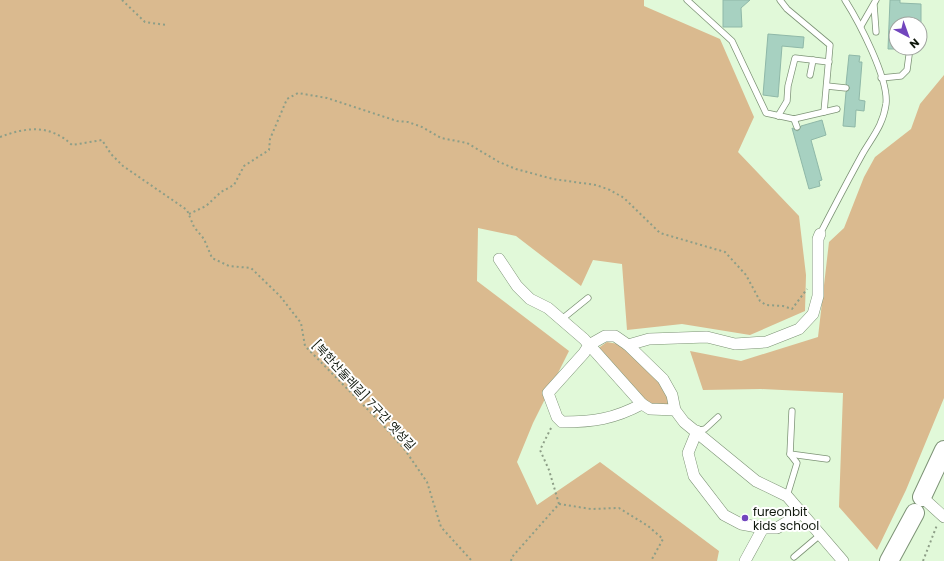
<svg xmlns="http://www.w3.org/2000/svg" width="944" height="561" viewBox="0 0 944 561" font-family="Poppins,'Noto Sans KR',sans-serif">
	<rect width="100%" height="100%" fill="#e1f9d9"/>
	<!-- green -->
	<g fill="#daba8f">
		<path d="M 0,0 L 644,0 L 644,6 L 720,39 L 754,117 L 738,152 L 799,216 L 806,275 L 805,311 L 750,335 L 682,324 L 627,330 L 622,264 L 593,260 L 581,286 L 516,236 L 478,228 L 477,281 L 569,351 L 533,423 L 517,462 L 537,505 L 600,462 L 719,551 L 717,561 L 0,561 Z"/>
		<path d="M 944,75 L 944,398 L 906,490 L 877,550 L 839,507 L 843,393 L 761,389 L 703,390 L 690,351 L 741,361 L 818,337 L 829,242 L 844,228 L 864,177 L 875,157 L 911,129 L 920,104 Z"/>
		<path d="M 607,342 L 618,344 L 665,385 L 671,405 L 660,408 L 643,402 L 597,349 Z"/>
	</g>
	<!-- building -->
	<g fill="#a7d1c1" stroke="#8fb8a8">
		<path d="M 723,0 L 750,0 L 741,8 L 742,27 L 723,27 Z"/>
		<path d="M 890,0 L 900,0 L 900,3 L 921,4 L 921,23 L 914,18 L 910,22 L 896,24 L 896,49 L 888,49 Z"/>
		<path d="M 768,34 L 804,37 L 803,48 L 782,46 L 778,97 L 763,95 Z"/>
		<path d="M 849,55 L 860,56 L 859,62 L 862,62 L 859,100 L 865,101 L 864,111 L 856,110 L 855,127 L 843,126 L 846,92 L 850,88 L 846,84 Z"/>
		<path d="M 822,120 L 826,135 L 811,140 L 822,180 L 819,181 L 820,186 L 809,189 L 792,128 L 798,131 L 801,126 Z"/>
	</g>
	<g fill="none" stroke-linecap="round" stroke-linejoin="round">
		<defs>
			<g id="service">
				<path d="M 687,0 L 732,41 L 766,113 L 794,119 L 837,109"/>
				<path d="M 780,0 L 787,9 L 830,45 L 824,112"/>
				<path d="M 874,5 L 876,32"/>
				<path d="M 914,24 L 914,22"/>
				<path d="M 861,26 L 876,0"/>
				<path d="M 810,75 L 813,60"/>
				<path d="M 881,78 L 901,76 L 907,70 L 910,48"/>
				<path d="M 827,86 L 846,88"/>
				<path d="M 778,116 L 787,101 L 788,86 L 795,58 L 829,62"/>
				<path d="M 794,119 L 797,127"/>
				<path d="M 820,234 C 834,207 848,180 863,153 C 873,136 883,125 886,104 C 889,79 859,22 845,0"/>
				<path d="M 562,319 L 588,298"/>
				<path d="M 697,431 L 705,429 L 718,417"/>
				<path d="M 790,454 L 827,459"/>
				<path d="M 787,496 L 797,463 L 790,454 L 792,411"/>
				<path d="M 794,557 L 820,535"/>
			</g>
			<g id="minor">
				<path d="M 499,259 L 517,286 L 530,299 L 548,308 L 584,339 L 642,404"/>
				<path d="M 628,345 L 649,339 L 707,337 L 735,344 L 766,342 L 799,329 L 813,314 L 818,296 L 818,239 L 820,234"/>
				<path d="M 675,410 L 650,409 L 642,404 C 614,419 593,422 562,422 L 557,417 L 548,393 L 584,353 L 589,345 L 605,336 L 615,336 L 628,345 L 663,379 L 672,395 L 675,410 L 684,422 L 756,481 L 787,496 L 843,561"/>
				<path d="M 697,431 L 688,453 L 694,476 L 724,515 L 741,524 L 763,528 L 777,528 L 802,513"/>
				<path d="M 922,497 L 944,517"/>
				<path d="M 745,561 L 763,528"/>
			</g>
			<g id="primary">
				<path d="M 922,497 L 944,450"/>
				<path d="M 889,561 L 915,513"/>
			</g>
		</defs>
		<!-- service casing -->
		<use href="#service" stroke="#7d9376" stroke-width="7"/>
		<!-- minor casing -->
		<use href="#minor" stroke="#7d9376" stroke-width="12"/>
		<!-- primary casing -->
		<use href="#primary" stroke="#7d9376" stroke-width="20"/>
		<!-- path -->
		<g stroke="#8d9e87" stroke-width="2" stroke-dasharray="2 3" stroke-linecap="butt">
			<path d="M 122,0 L 145,22 L 166,25"/>
			<path d="M 0,137 C 26,127 50,124 72,145 L 102,140 L 111,154 L 123,166 L 187,210 L 194,227 L 204,239 L 212,258 L 229,266 L 251,268 L 280,296 L 301,323 L 305,346 L 382,424 L 405,450 L 427,482 L 441,527 L 472,561"/>
			<path d="M 189,214 L 206,206 L 221,192 L 234,185 L 244,166 L 269,150 L 270,139 L 287,99 L 298,93 L 327,98 L 397,121 L 408,122 L 422,127 L 441,138 L 467,143 L 499,162 L 516,169 L 553,179 L 596,185 L 610,190 L 624,198 L 660,233 L 725,252 L 746,275 L 760,301 L 766,305 L 783,306 L 792,309 L 807,289"/>
			<path d="M 559,504 L 591,509 L 619,508 L 648,526 L 663,539 L 651,561"/>
			<path d="M 511,561 L 512,557 L 559,504 L 549,470 L 540,450 L 552,426"/>
			<path d="M 923,561 L 937,525"/>
		</g>
		<!-- service -->
		<use href="#service" stroke="#fff" stroke-width="5.5"/>
		<!-- minor -->
		<use href="#minor" stroke="#fff" stroke-width="11"/>
		<!-- primary -->
		<use href="#primary" stroke="#fff" stroke-width="18"/>
	</g>
	<!-- markers -->
	<circle fill="#7145bd" stroke="#fff" stroke-width="1.5" cx="745" cy="518" r="4"/>
	<g text-anchor="middle" dominant-baseline="central" stroke-width="4" stroke-linejoin="round" paint-order="stroke">
		<!-- street labels -->
		<g font-size="12" fill="#10180d" stroke="#fff">
			<text transform="translate(364 395) rotate(47)">[북한산둘레길] 7구간 옛성길</text>
		</g>
		<!-- poi labels -->
		<g font-size="12" fill="#10180d" stroke="#fff" text-anchor="start">
			<text x="753" y="511">fureonbit<tspan x="753" dy="14">kids school</tspan></text>
		</g>
	</g>
	<!-- north arrow -->
	<g transform="translate(908 36) rotate(139)"><circle r="19" fill="#ffffff" stroke="#9fa39e"/>
	<path d="M0-3L7 15L0 10L-7 15Z" fill="#7145bd"/>
	<text y="-6" font-size="11" font-weight="bold" text-anchor="middle" fill="#10180d">N</text>
	</g>
</svg>
